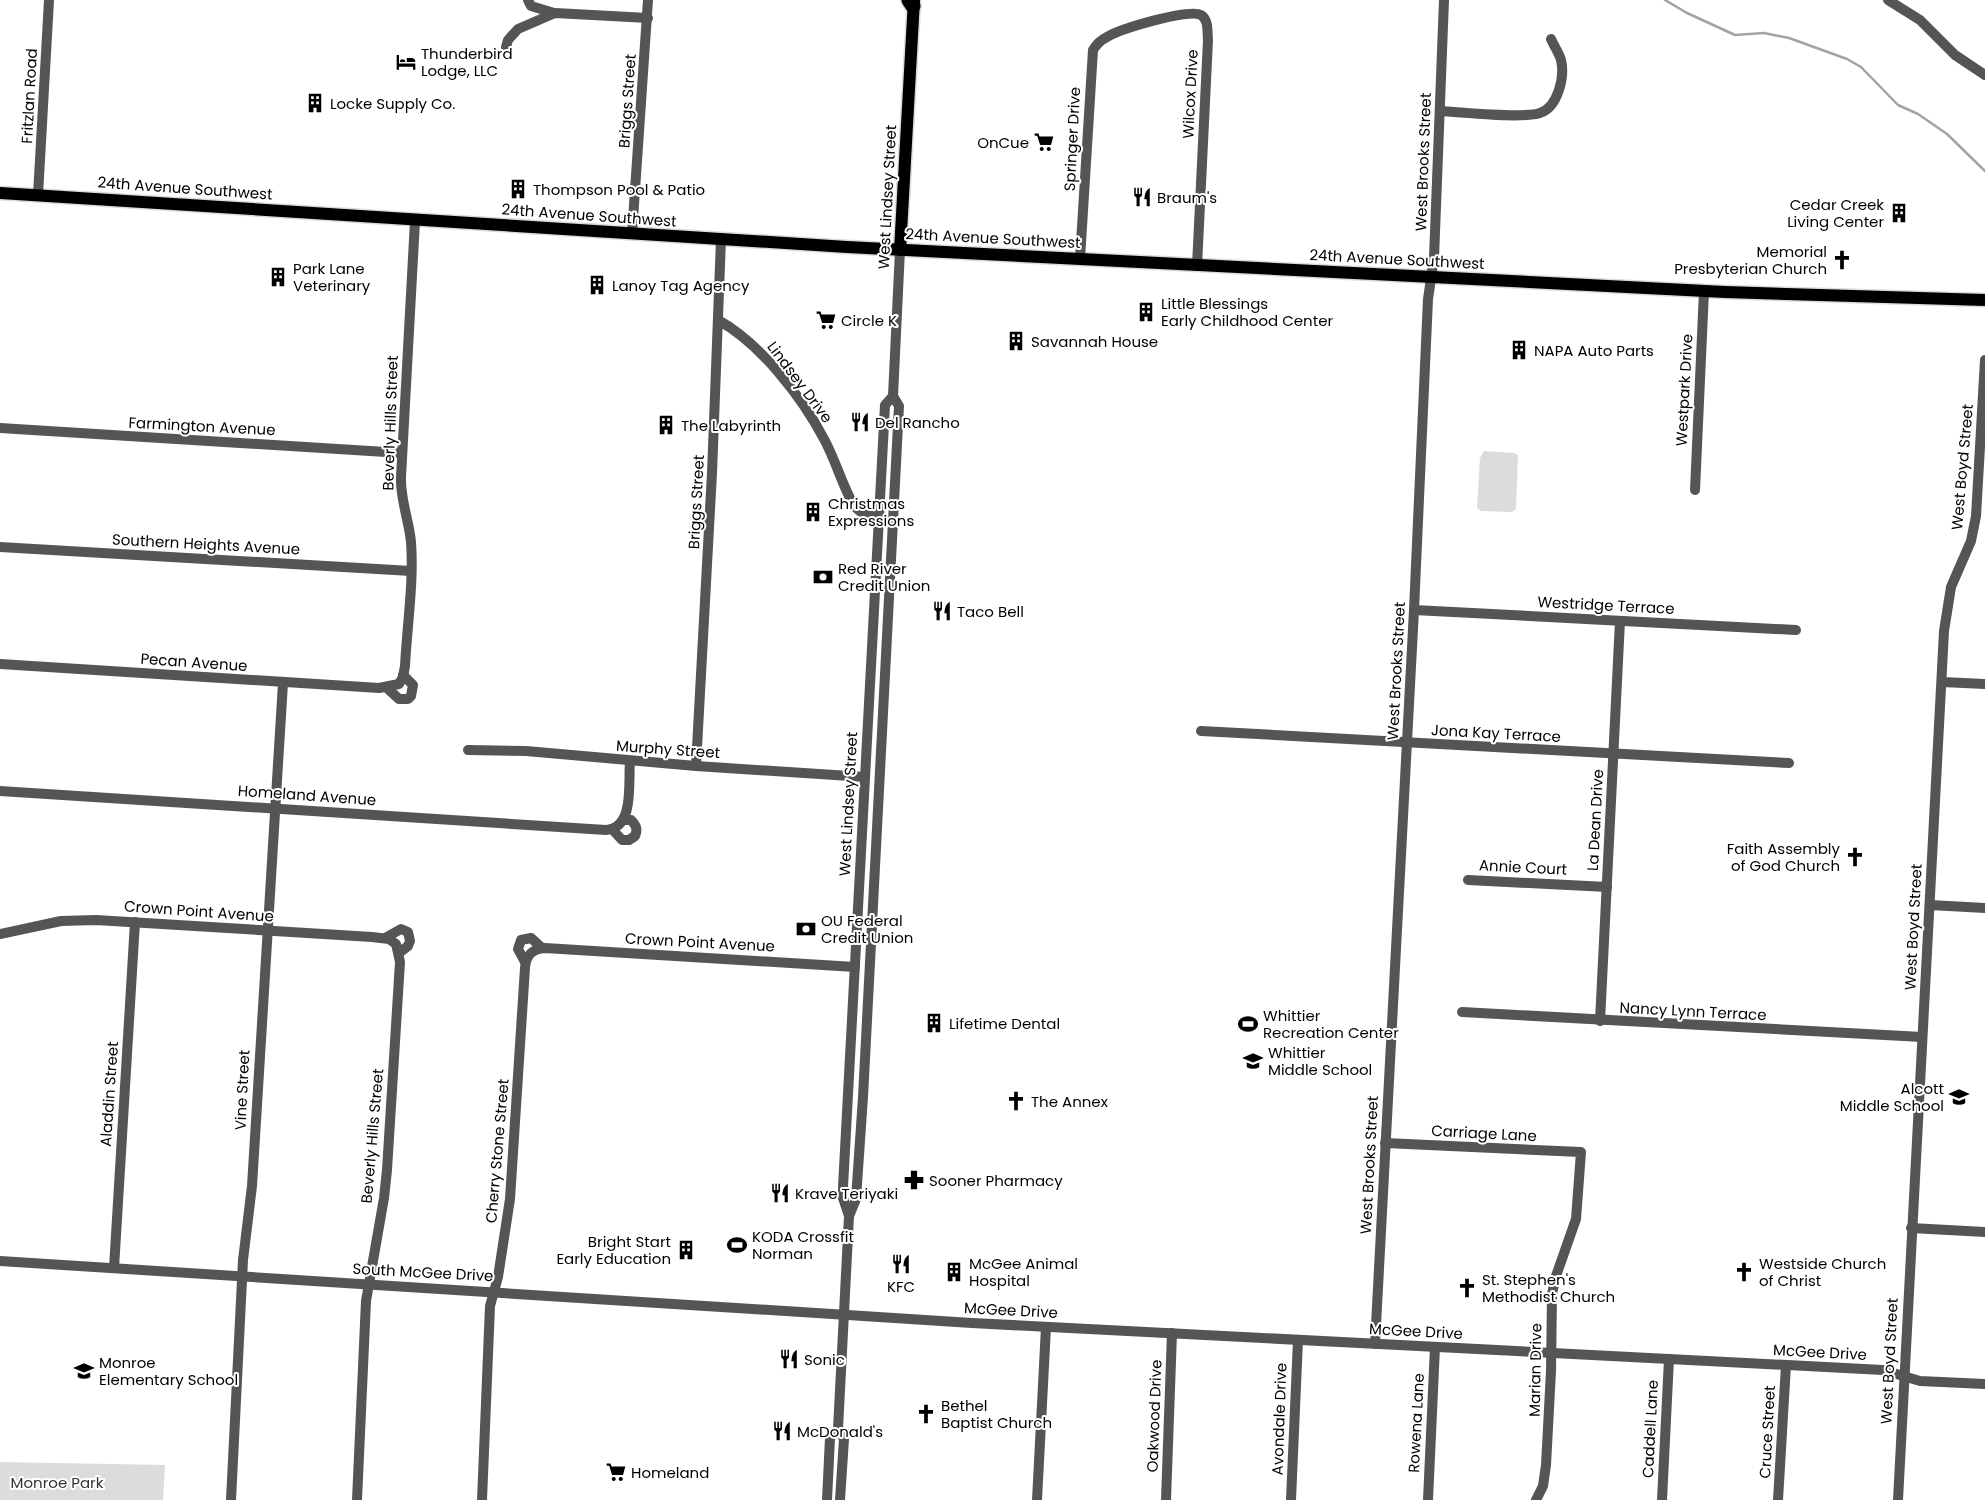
<svg xmlns="http://www.w3.org/2000/svg" width="1985" height="1500" viewBox="0 0 1985 1500" font-family="Poppins,sans-serif">
	<rect width="100%" height="100%" fill="#fff"/>
	<!-- green -->
	<g fill="#dcdcdc">
		<path d="M 1484,451 L 1514,453 L 1518,455 L 1516,509 L 1512,512 L 1481,511 L 1477,508 L 1480,458 Z"/>
		<path d="M 0,1462 L 165,1465 L 163,1500 L 0,1500 Z"/>
	</g>
	<g fill="none" stroke-linecap="round" stroke-linejoin="round">
		<!-- stream -->
		<path stroke="#a3a3a3" stroke-width="2.5" d="M 1665,0 L 1687,13 L 1735,35 L 1764,33 L 1789,38 L 1847,59 L 1861,67 L 1898,105 L 1918,114 L 1947,134 L 1985,171"/>
		<defs>
			<g id="major">
				<path d="M 0,193 L 847,247 L 1725,292 L 1985,300"/>
				<path d="M 900,250 L 914,0"/>
			</g>
			<path id="highway" d="M 909,0 L 913,6"/>
		</defs>
		<!-- major casing -->
		<use href="#major" stroke="#dbdbdb" stroke-width="15"/>
		<!-- highway casing -->
		<use href="#highway" stroke="#dbdbdb" stroke-width="18"/>
		<!-- minor -->
		<g stroke="#555" stroke-width="10">
			<path d="M 528,0 L 531,6 L 554,13"/>
			<path d="M 1888,0 L 1920,20 L 1955,55 L 1985,75"/>
			<path d="M 506,47 L 508,40 L 518,29 L 555,13 L 648,18"/>
			<path d="M 1440,111 C 1462,112 1522,119 1540,113 C 1558,107 1565,77 1561,60 C 1559,53 1554,46 1551,39"/>
			<path d="M 38,195 L 49,0"/>
			<path d="M 632,234 L 648,0"/>
			<path d="M 1080,259 L 1093,50 C 1096,45 1101,40 1107,37 C 1120,29 1189,8 1201,15 C 1209,20 1207,31 1208,40 L 1197,266"/>
			<path d="M 718,320 C 760,343 802,397 824,439 C 836,461 842,485 854,506 L 862,513 L 885,520"/>
			<path d="M 0,428 L 402,453"/>
			<path d="M 1695,490 L 1704,291"/>
			<path d="M 0,547 L 411,571"/>
			<path d="M 1414,610 L 1796,630"/>
			<path d="M 0,664 L 379,688 L 399,684 L 403,677 L 405,666 C 407,626 414,582 411,542 C 409,520 400,499 401,477 L 415,221"/>
			<path d="M 1942,682 L 1985,684"/>
			<path d="M 387,688 L 399,699 L 408,699 L 411,696 L 413,685 L 403,675"/>
			<path d="M 1201,731 L 1789,763"/>
			<path d="M 468,750 L 526,751 L 696,766 L 865,777"/>
			<path d="M 696,766 L 712,473 L 721,239"/>
			<path d="M 0,791 L 606,830 C 635,828 628,783 630,761"/>
			<path d="M 612,829 L 622,840 L 629,840 L 635,836 C 638,829 636,825 631,820 L 624,820"/>
			<path d="M 1468,880 L 1607,887"/>
			<path d="M 1930,905 L 1985,908"/>
			<path d="M 0,934 L 61,921 L 96,920 L 372,937 L 389,939 L 396,944 L 400,962 L 387,1170 L 384,1198 L 366,1301 L 357,1500"/>
			<path d="M 385,938 L 401,929 L 408,932 L 410,941 L 408,946 L 399,953"/>
			<path d="M 525,962 L 518,949 L 521,940 L 531,938 L 542,948"/>
			<path d="M 1462,1012 L 1922,1037"/>
			<path d="M 1600,1021 L 1620,621"/>
			<path d="M 1385,1143 L 1581,1152 L 1576,1219 L 1556,1276 L 1552,1294 L 1551,1371 L 1546,1465 L 1543,1486 L 1536,1500"/>
			<path d="M 849,1216 L 843,1198 L 843,1187 L 881,480 L 885,405 L 893,396"/>
			<path d="M 1911,1228 L 1985,1232"/>
			<path d="M 0,1261 L 972,1323 L 1883,1370 L 1920,1381 L 1985,1384"/>
			<path d="M 114,1268 L 135,922"/>
			<path d="M 1375,1344 L 1414,610 L 1428,299 L 1434,258 L 1444,0"/>
			<path d="M 231,1500 L 243,1260 L 252,1186 L 283,683"/>
			<path d="M 482,1500 L 490,1306 L 498,1277 L 510,1199 L 525,968 C 526,955 532,949 545,948 L 855,967"/>
			<path d="M 827,1500 L 830,1438 L 838,1429"/>
			<path d="M 840,1500 L 844,1439 L 838,1429 L 849,1216 L 856,1199 L 863,1097 L 899,406 L 893,396 L 900,250"/>
			<path d="M 1037,1500 L 1046,1327"/>
			<path d="M 1166,1500 L 1172,1333"/>
			<path d="M 1291,1500 L 1298,1340"/>
			<path d="M 1428,1500 L 1435,1347"/>
			<path d="M 1662,1500 L 1669,1359"/>
			<path d="M 1778,1500 L 1786,1365"/>
			<path d="M 1898,1500 L 1944,631 L 1951,587 L 1971,541 L 1976,516 L 1985,360"/>
		</g>
		<!-- major -->
		<use href="#major" stroke="#000" stroke-width="12"/>
		<!-- highway -->
		<use href="#highway" stroke="#000" stroke-width="15"/>
	</g>
	<!-- icons -->
	<defs>
		<symbol id="hotel-bare" viewBox="-9 -9 18 18"><path d="M-6-4.5h1.5V1H6V5H4.5V3h-9V5H-6ZM-4 0a1.8 1.8 0 1 1 3.6 0ZM.5 0V-2.5h3Q6-2.5 6 0Z" fill="#000" stroke="#fff" stroke-width="2.5" paint-order="stroke"/></symbol>
		<symbol id="building-bare" viewBox="-9 -9 18 18"><path d="M-4-6H4V6H1V3H-1V6H-4ZM-2.5-4.3h1.7v1.8h-1.7ZM.8-4.3h1.7v1.8H.8ZM-2.5-1h1.7V.8h-1.7ZM.8-1h1.7V.8H.8Z" fill="#000" stroke="#fff" stroke-width="2.5" paint-order="stroke"/></symbol>
		<symbol id="supermarket-bare" viewBox="-9 -9 18 18"><path d="M-6-5.5h2.5l.6 2H6L4.5 2H-2.5L-4.4-4H-6ZM-1.5 3.2a1.3 1.3 0 1 0 .1 0ZM3 3.2a1.3 1.3 0 1 0 .1 0Z" fill="#000" stroke="#fff" stroke-width="2.5" paint-order="stroke"/></symbol>
		<symbol id="restaurant-bare" viewBox="-9 -9 18 18"><path d="M-5-6h1v4h1v-4h1v4h1v-4h1v5L-1.5 .5V6h-2V.5L-5-1ZM5-6V6H3V1.5H1.5Q1.5-4 5-6Z" fill="#000" stroke="#fff" stroke-width="2.5" paint-order="stroke"/></symbol>
		<symbol id="church-bare" viewBox="-9 -9 18 18"><path d="M-1.2-6h2.4v3.5h3.3v2.4h-3.3V6h-2.4V-.1h-3.3v-2.4h3.3Z" fill="#000" stroke="#fff" stroke-width="2.5" paint-order="stroke"/></symbol>
		<symbol id="bank-bare" viewBox="-9 -9 18 18"><path d="M-6-4H6V4H-6ZM0-2.3a2.3 2.3 0 1 0 0 4.6a2.3 2.3 0 1 0 0-4.6Z" fill="#000" stroke="#fff" stroke-width="2.5" paint-order="stroke"/></symbol>
		<symbol id="stadium-bare" viewBox="-9 -9 18 18"><path d="M0-5a6.5 5 0 1 0 0 10a6.5 5 0 1 0 0-10ZM-3.5-1.8h7v3.6h-7Z" fill="#000" stroke="#fff" stroke-width="2.5" paint-order="stroke"/></symbol>
		<symbol id="school-bare" viewBox="-9 -9 18 18"><path d="M0-5L7-2L0 1L-7-2ZM-4 1L0 2.5L4 1V4Q0 6-4 4Z" fill="#000" stroke="#fff" stroke-width="2.5" paint-order="stroke"/></symbol>
		<symbol id="pharmacy-bare" viewBox="-9 -9 18 18"><path d="M-2-6h4v4h4v4h-4v4h-4v-4h-4v-4h4Z" fill="#000" stroke="#fff" stroke-width="2.5" paint-order="stroke"/></symbol>
	</defs>
	<g fill-rule="evenodd">
		<use href="#hotel-bare" x="392" y="48" width="28" height="28"/>
		<use href="#building-bare" x="301" y="89" width="28" height="28"/>
		<use href="#supermarket-bare" x="1030" y="128" width="28" height="28"/>
		<use href="#building-bare" x="504" y="175" width="28" height="28"/>
		<use href="#restaurant-bare" x="1128" y="183" width="28" height="28"/>
		<use href="#building-bare" x="1885" y="199" width="28" height="28"/>
		<use href="#church-bare" x="1828" y="246" width="28" height="28"/>
		<use href="#building-bare" x="264" y="263" width="28" height="28"/>
		<use href="#building-bare" x="583" y="271" width="28" height="28"/>
		<use href="#building-bare" x="1132" y="298" width="28" height="28"/>
		<use href="#supermarket-bare" x="812" y="306" width="28" height="28"/>
		<use href="#building-bare" x="1002" y="327" width="28" height="28"/>
		<use href="#building-bare" x="1505" y="336" width="28" height="28"/>
		<use href="#restaurant-bare" x="846" y="408" width="28" height="28"/>
		<use href="#building-bare" x="652" y="411" width="28" height="28"/>
		<use href="#building-bare" x="799" y="498" width="28" height="28"/>
		<use href="#bank-bare" x="809" y="563" width="28" height="28"/>
		<use href="#restaurant-bare" x="928" y="597" width="28" height="28"/>
		<use href="#church-bare" x="1841" y="843" width="28" height="28"/>
		<use href="#bank-bare" x="792" y="915" width="28" height="28"/>
		<use href="#building-bare" x="920" y="1009" width="28" height="28"/>
		<use href="#stadium-bare" x="1234" y="1010" width="28" height="28"/>
		<use href="#school-bare" x="1239" y="1047" width="28" height="28"/>
		<use href="#school-bare" x="1945" y="1083" width="28" height="28"/>
		<use href="#church-bare" x="1002" y="1087" width="28" height="28"/>
		<use href="#pharmacy-bare" x="900" y="1166" width="28" height="28"/>
		<use href="#restaurant-bare" x="766" y="1179" width="28" height="28"/>
		<use href="#stadium-bare" x="723" y="1231" width="28" height="28"/>
		<use href="#building-bare" x="672" y="1236" width="28" height="28"/>
		<use href="#restaurant-bare" x="887" y="1250" width="28" height="28"/>
		<use href="#building-bare" x="940" y="1258" width="28" height="28"/>
		<use href="#church-bare" x="1730" y="1258" width="28" height="28"/>
		<use href="#church-bare" x="1453" y="1274" width="28" height="28"/>
		<use href="#restaurant-bare" x="775" y="1345" width="28" height="28"/>
		<use href="#school-bare" x="70" y="1357" width="28" height="28"/>
		<use href="#church-bare" x="912" y="1400" width="28" height="28"/>
		<use href="#restaurant-bare" x="768" y="1417" width="28" height="28"/>
		<use href="#supermarket-bare" x="602" y="1458" width="28" height="28"/>
	</g>
	<g text-anchor="middle" dominant-baseline="central" stroke-width="4" stroke-linejoin="round" paint-order="stroke">
		<!-- poi labels -->
		<g font-size="15" fill="#000" stroke="#fff" text-anchor="start">
			<text x="421" y="53">Thunderbird<tspan x="421" dy="17">Lodge, LLC</tspan></text>
			<text x="330" y="103">Locke Supply Co.</text>
			<text x="1029" y="142" text-anchor="end">OnCue</text>
			<text x="533" y="189">Thompson Pool &amp; Patio</text>
			<text x="1157" y="197">Braum's</text>
			<text x="1884" y="204" text-anchor="end">Cedar Creek<tspan x="1884" dy="17">Living Center</tspan></text>
			<text x="1827" y="251" text-anchor="end">Memorial<tspan x="1827" dy="17">Presbyterian Church</tspan></text>
			<text x="293" y="268">Park Lane<tspan x="293" dy="17">Veterinary</tspan></text>
			<text x="612" y="285">Lanoy Tag Agency</text>
			<text x="1161" y="303">Little Blessings<tspan x="1161" dy="17">Early Childhood Center</tspan></text>
			<text x="841" y="320">Circle K</text>
			<text x="1031" y="341">Savannah House</text>
			<text x="1534" y="350">NAPA Auto Parts</text>
			<text x="875" y="422">Del Rancho</text>
			<text x="681" y="425">The Labyrinth</text>
			<text x="828" y="503">Christmas<tspan x="828" dy="17">Expressions</tspan></text>
			<text x="838" y="568">Red River<tspan x="838" dy="17">Credit Union</tspan></text>
			<text x="957" y="611">Taco Bell</text>
			<text x="1840" y="848" text-anchor="end">Faith Assembly<tspan x="1840" dy="17">of God Church</tspan></text>
			<text x="821" y="920">OU Federal<tspan x="821" dy="17">Credit Union</tspan></text>
			<text x="1263" y="1015">Whittier<tspan x="1263" dy="17">Recreation Center</tspan></text>
			<text x="949" y="1023">Lifetime Dental</text>
			<text x="1268" y="1052">Whittier<tspan x="1268" dy="17">Middle School</tspan></text>
			<text x="1944" y="1088" text-anchor="end">Alcott<tspan x="1944" dy="17">Middle School</tspan></text>
			<text x="1031" y="1101">The Annex</text>
			<text x="929" y="1180">Sooner Pharmacy</text>
			<text x="795" y="1193">Krave Teriyaki</text>
			<text x="752" y="1236">KODA Crossfit<tspan x="752" dy="17">Norman</tspan></text>
			<text x="671" y="1241" text-anchor="end">Bright Start<tspan x="671" dy="17">Early Education</tspan></text>
			<text x="969" y="1263">McGee Animal<tspan x="969" dy="17">Hospital</tspan></text>
			<text x="1759" y="1263">Westside Church<tspan x="1759" dy="17">of Christ</tspan></text>
			<text x="1482" y="1279">St. Stephen's<tspan x="1482" dy="17">Methodist Church</tspan></text>
			<text x="901" y="1286" text-anchor="middle">KFC</text>
			<text x="804" y="1359">Sonic</text>
			<text x="99" y="1362">Monroe<tspan x="99" dy="17">Elementary School</tspan></text>
			<text x="941" y="1405">Bethel<tspan x="941" dy="17">Baptist Church</tspan></text>
			<text x="797" y="1431">McDonald's</text>
			<text x="631" y="1472">Homeland</text>
		</g>
		<!-- street labels -->
		<g font-size="15" fill="#000" stroke="#fff">
			<text transform="translate(1190 94) rotate(-87)">Wilcox Drive</text>
			<text transform="translate(29 96) rotate(-87)">Fritzlan Road</text>
			<text transform="translate(627 101) rotate(-86)">Briggs Street</text>
			<text transform="translate(1072 139) rotate(-87)">Springer Drive</text>
			<text transform="translate(1423 162) rotate(-88)">West Brooks Street</text>
			<text transform="translate(185 188) rotate(4)">24th Avenue Southwest</text>
			<text transform="translate(887 197) rotate(-87)">West Lindsey Street</text>
			<text transform="translate(589 215) rotate(4)">24th Avenue Southwest</text>
			<text transform="translate(993 238) rotate(3)">24th Avenue Southwest</text>
			<text transform="translate(1397 259) rotate(3)">24th Avenue Southwest</text>
			<text transform="translate(800 382) rotate(53)">Lindsey Drive</text>
			<text transform="translate(1684 390) rotate(-87)">Westpark Drive</text>
			<text transform="translate(390 423) rotate(-88)">Beverly Hills Street</text>
			<text transform="translate(202 426) rotate(3)">Farmington Avenue</text>
			<text transform="translate(1962 467) rotate(-85)">West Boyd Street</text>
			<text transform="translate(696 502) rotate(-87)">Briggs Street</text>
			<text transform="translate(206 544) rotate(3)">Southern Heights Avenue</text>
			<text transform="translate(1606 605) rotate(3)">Westridge Terrace</text>
			<text transform="translate(194 662) rotate(4)">Pecan Avenue</text>
			<text transform="translate(1396 671) rotate(-87)">West Brooks Street</text>
			<text transform="translate(1496 733) rotate(3)">Jona Kay Terrace</text>
			<text transform="translate(668 749) rotate(4)">Murphy Street</text>
			<text transform="translate(307 795) rotate(4)">Homeland Avenue</text>
			<text transform="translate(848 804) rotate(-87)">West Lindsey Street</text>
			<text transform="translate(1595 820) rotate(-87)">La Dean Drive</text>
			<text transform="translate(1523 867) rotate(3)">Annie Court</text>
			<text transform="translate(199 911) rotate(4)">Crown Point Avenue</text>
			<text transform="translate(1913 927) rotate(-87)">West Boyd Street</text>
			<text transform="translate(700 942) rotate(3)">Crown Point Avenue</text>
			<text transform="translate(1693 1011) rotate(3)">Nancy Lynn Terrace</text>
			<text transform="translate(242 1090) rotate(-87)">Vine Street</text>
			<text transform="translate(109 1094) rotate(-86)">Aladdin Street</text>
			<text transform="translate(1484 1133) rotate(3)">Carriage Lane</text>
			<text transform="translate(372 1136) rotate(-85)">Beverly Hills Street</text>
			<text transform="translate(497 1151) rotate(-85)">Cherry Stone Street</text>
			<text transform="translate(1369 1165) rotate(-87)">West Brooks Street</text>
			<text transform="translate(423 1272) rotate(3)">South McGee Drive</text>
			<text transform="translate(1011 1310) rotate(3)">McGee Drive</text>
			<text transform="translate(1416 1331) rotate(3)">McGee Drive</text>
			<text transform="translate(1820 1352) rotate(3)">McGee Drive</text>
			<text transform="translate(1889 1361) rotate(-87)">West Boyd Street</text>
			<text transform="translate(1535 1370) rotate(-89)">Marian Drive</text>
			<text transform="translate(1154 1416) rotate(-88)">Oakwood Drive</text>
			<text transform="translate(1279 1419) rotate(-88)">Avondale Drive</text>
			<text transform="translate(1416 1423) rotate(-87)">Rowena Lane</text>
			<text transform="translate(1650 1429) rotate(-87)">Caddell Lane</text>
			<text transform="translate(1767 1432) rotate(-87)">Cruce Street</text>
		</g>
		<!-- park labels -->
		<g font-size="15" fill="#333" stroke="#fff">
			<text x="57" y="1482">Monroe Park</text>
		</g>
	</g>
</svg>
